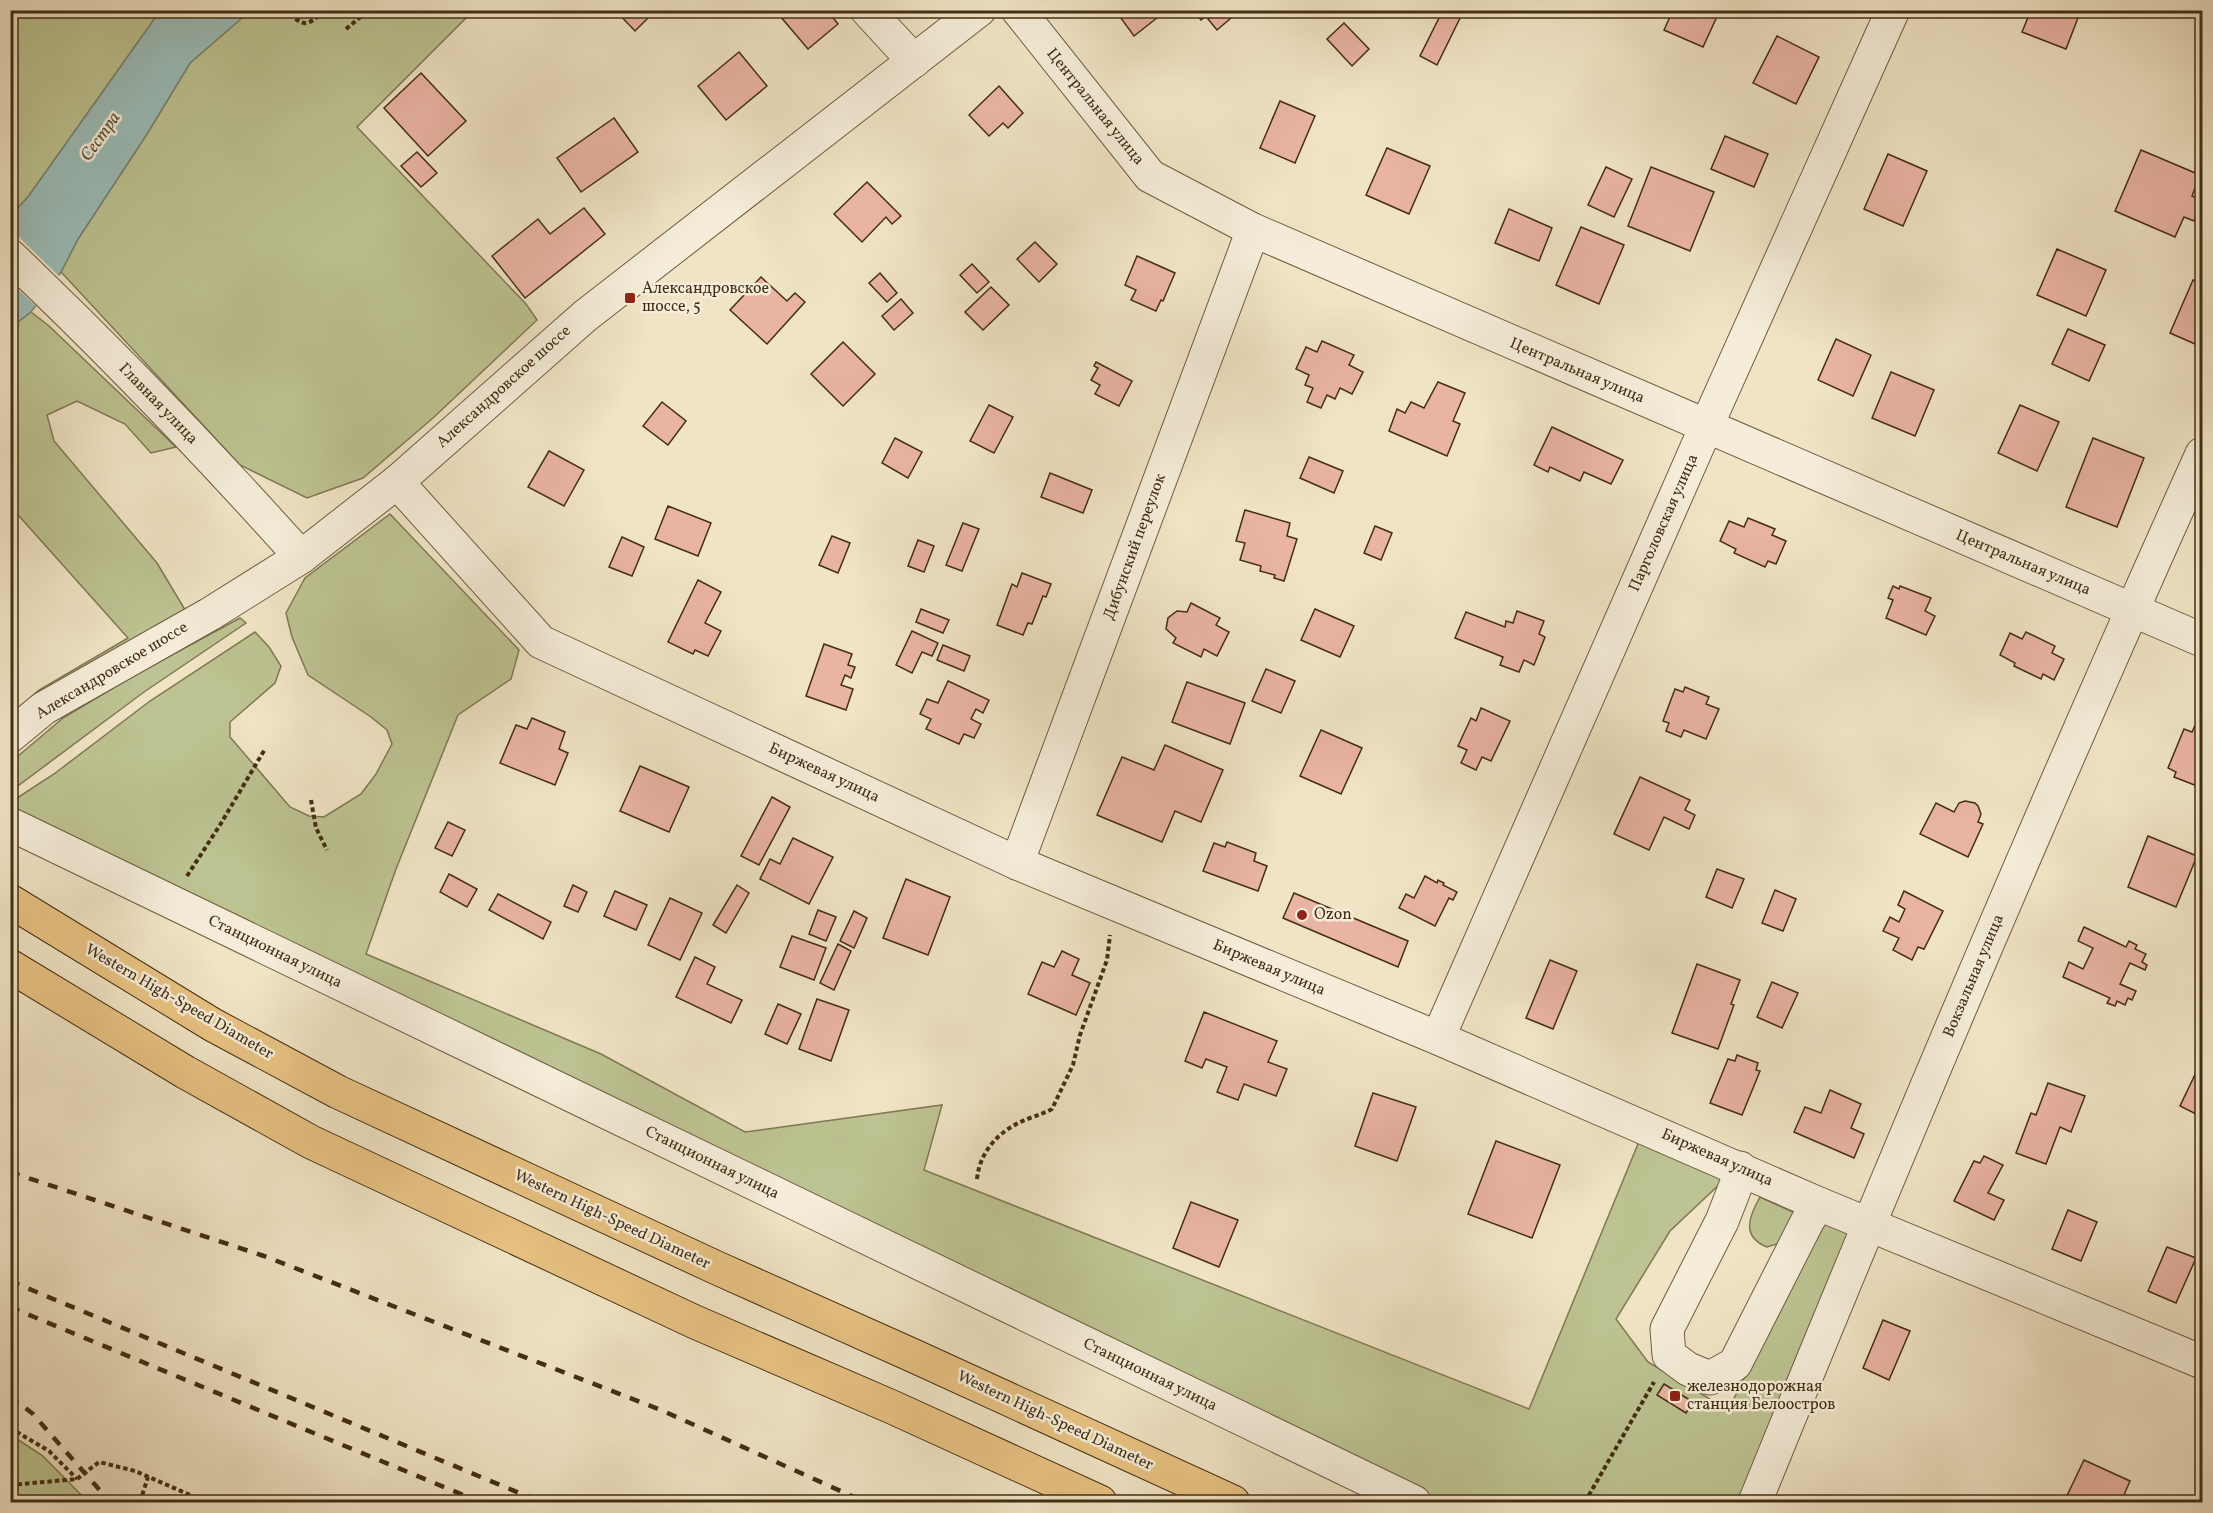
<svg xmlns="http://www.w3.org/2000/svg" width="2213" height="1513" viewBox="0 0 2213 1513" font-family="Vollkorn,serif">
	<rect width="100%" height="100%" fill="#f0e4c5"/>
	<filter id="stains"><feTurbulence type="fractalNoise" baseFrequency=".00333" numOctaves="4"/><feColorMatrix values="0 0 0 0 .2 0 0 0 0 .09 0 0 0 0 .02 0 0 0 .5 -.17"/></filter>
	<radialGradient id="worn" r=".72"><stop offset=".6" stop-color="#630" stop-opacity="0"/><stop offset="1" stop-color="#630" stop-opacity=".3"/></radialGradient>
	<!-- green -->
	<g fill="#bdc392" stroke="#807852" stroke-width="1.5">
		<path d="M 11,11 L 160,11 L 28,197 L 11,215 Z"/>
		<path d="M 250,11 L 473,11 L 357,127 L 526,304 L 537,320 L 433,418 L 363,478 L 307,498 L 240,465 L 61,272 L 78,239 L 147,134 L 190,63 Z"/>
		<path d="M 31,312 L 49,326 L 176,447 L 151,453 L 125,424 L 77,401 L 47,415 L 54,441 L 157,563 L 193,623 L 10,715 L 39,690 L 128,638 L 11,507 L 11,327 Z"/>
		<path d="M 390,514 L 519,650 L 511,679 L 458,715 L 396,869 L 366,954 L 601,1054 L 745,1132 L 942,1105 L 924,1170 L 1529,1409 L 1645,1127 L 1724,1180 L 1670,1231 L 1616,1319 L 1648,1362 L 1728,1410 L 1823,1223 L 1865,1222 L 1760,1493 L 1782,1502 L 1414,1502 L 11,819 L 11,802 L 54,774 L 150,701 L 255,632 L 269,647 L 281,666 L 275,683 L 230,722 L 230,737 L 290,807 L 309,816 L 324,817 L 361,794 L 376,774 L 392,744 L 387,730 L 371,717 L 308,675 L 292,637 L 286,613 L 305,578 Z"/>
		<path d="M 240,618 L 246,623 L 144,692 L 11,791 L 11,762 L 63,718 L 133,676 Z"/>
		<path d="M 1760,1197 L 1797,1214 L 1783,1242 L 1767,1247 C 1742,1237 1748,1218 1760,1197 Z"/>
		<path d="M 11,1435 L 43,1456 L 88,1502 L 30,1502 L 11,1497 Z"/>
	</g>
	<!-- water -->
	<path fill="#9bbeba" stroke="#788477" stroke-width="1.5" d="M 160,11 L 250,11 L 190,63 L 147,134 L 78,239 L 61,272 L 31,312 L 11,327 L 11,215 L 28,197 Z"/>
	<!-- pier -->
	<path fill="#f0e4c5" d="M 11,229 L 61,278 L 38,308 L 10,282 Z"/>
	<!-- building -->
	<g fill="#eab4a4" stroke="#432e13" stroke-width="1.5">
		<path d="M 615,10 L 656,10 L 635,31 Z"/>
		<path d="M 787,10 L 827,10 L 838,24 L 808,49 L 780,16 Z"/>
		<path d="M 1115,10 L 1167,10 L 1134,36 Z"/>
		<path d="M 1193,10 L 1214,10 L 1201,20 Z"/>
		<path d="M 1218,10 L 1237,10 L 1238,12 L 1217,30 L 1208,19 Z"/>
		<path d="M 1443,10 L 1464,10 L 1437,65 L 1420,56 Z"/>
		<path d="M 1673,10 L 1720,10 L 1703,47 L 1664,30 Z"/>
		<path d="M 2031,10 L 2081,10 L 2066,49 L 2022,32 Z"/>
		<path d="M 1344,23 L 1369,49 L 1352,66 L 1327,39 Z"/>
		<path d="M 1777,36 L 1819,57 L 1796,104 L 1753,83 Z"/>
		<path d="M 739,52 L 767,86 L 726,120 L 698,86 Z"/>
		<path d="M 421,73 L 466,121 L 428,156 L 384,108 Z"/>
		<path d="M 999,86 L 1023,113 L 1008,128 L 1003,123 L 989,136 L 969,115 Z"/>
		<path d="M 1280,101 L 1315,116 L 1295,163 L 1260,148 Z"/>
		<path d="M 614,118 L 638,152 L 581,192 L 557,158 Z"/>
		<path d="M 1725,136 L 1768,154 L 1754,187 L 1711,169 Z"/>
		<path d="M 1387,148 L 1430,166 L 1409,214 L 1366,195 Z"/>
		<path d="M 2141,150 L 2200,175 L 2192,196 L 2202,200 L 2194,221 L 2184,217 L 2175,237 L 2115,211 Z"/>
		<path d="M 417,152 L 437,173 L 421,187 L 401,166 Z"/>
		<path d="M 1888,154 L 1927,171 L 1903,226 L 1864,209 Z"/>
		<path d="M 1606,167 L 1632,179 L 1614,217 L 1588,205 Z"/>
		<path d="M 1651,167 L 1714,192 L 1690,251 L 1628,226 Z"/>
		<path d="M 867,182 L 901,216 L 892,224 L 886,217 L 862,242 L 834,214 Z"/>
		<path d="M 584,208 L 605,234 L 525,298 L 492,256 L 538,219 L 550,234 Z"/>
		<path d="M 1509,209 L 1552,228 L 1539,261 L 1495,243 Z"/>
		<path d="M 1581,227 L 1624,245 L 1599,304 L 1556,285 Z"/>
		<path d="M 1035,242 L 1057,264 L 1039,282 L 1017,259 Z"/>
		<path d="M 2057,249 L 2106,270 L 2086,316 L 2037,295 Z"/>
		<path d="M 1137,256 L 1175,273 L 1163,301 L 1161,300 L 1156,311 L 1131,300 L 1136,290 L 1125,285 Z"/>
		<path d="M 972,264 L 989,282 L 977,293 L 960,275 Z"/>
		<path d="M 880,273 L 897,293 L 887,302 L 869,283 Z"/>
		<path d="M 761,277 L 787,301 L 795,293 L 805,302 L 767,344 L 730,310 Z"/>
		<path d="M 2193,280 L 2202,284 L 2202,347 L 2170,333 Z"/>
		<path d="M 991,287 L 1009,305 L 983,330 L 965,312 Z"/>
		<path d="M 901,299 L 913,313 L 894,330 L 882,316 Z"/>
		<path d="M 2068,329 L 2105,345 L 2089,381 L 2052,364 Z"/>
		<path d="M 1836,339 L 1871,355 L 1853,396 L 1818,380 Z"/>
		<path d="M 1322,341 L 1354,355 L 1349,365 L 1363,372 L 1352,394 L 1340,388 L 1335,399 L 1327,395 L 1321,408 L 1307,402 L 1313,388 L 1305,385 L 1309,375 L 1296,369 L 1306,347 L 1317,352 Z"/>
		<path d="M 843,342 L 875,374 L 843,406 L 811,374 Z"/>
		<path d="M 1096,362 L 1132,381 L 1119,406 L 1095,394 L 1100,385 L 1091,380 L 1098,368 L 1094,366 Z"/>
		<path d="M 1891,372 L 1934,390 L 1915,436 L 1872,418 Z"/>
		<path d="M 1438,382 L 1465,393 L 1453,421 L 1460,424 L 1447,456 L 1389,431 L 1397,409 L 1405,413 L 1411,402 L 1424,408 Z"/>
		<path d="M 662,402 L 686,421 L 668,445 L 643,426 Z"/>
		<path d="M 989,405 L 1013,417 L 994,453 L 970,441 Z"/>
		<path d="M 2020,405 L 2059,422 L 2037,471 L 1998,453 Z"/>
		<path d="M 1552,427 L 1623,460 L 1611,484 L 1584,472 L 1580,481 L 1550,467 L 1548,472 L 1534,465 Z"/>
		<path d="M 895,438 L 922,452 L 908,478 L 882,463 Z"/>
		<path d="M 2093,438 L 2144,458 L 2117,527 L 2066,507 Z"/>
		<path d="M 549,451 L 584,470 L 564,506 L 528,487 Z"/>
		<path d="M 1309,457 L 1343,471 L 1334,493 L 1300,478 Z"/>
		<path d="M 1050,473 L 1092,490 L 1083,513 L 1041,497 Z"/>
		<path d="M 668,506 L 711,523 L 698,556 L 655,539 Z"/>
		<path d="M 1245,510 L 1290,523 L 1287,536 L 1297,539 L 1284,581 L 1274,578 L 1275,575 L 1260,571 L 1261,566 L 1240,560 L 1245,543 L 1236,541 Z"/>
		<path d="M 1748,518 L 1775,529 L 1772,535 L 1786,541 L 1776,564 L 1768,561 L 1765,567 L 1734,553 L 1736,549 L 1720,541 L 1729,521 L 1744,527 Z"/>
		<path d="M 963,523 L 979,529 L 962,571 L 946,565 Z"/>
		<path d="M 1375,526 L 1392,533 L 1381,560 L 1364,553 Z"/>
		<path d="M 832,536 L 850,543 L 838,573 L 819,565 Z"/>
		<path d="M 622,537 L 644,547 L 632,576 L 609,567 Z"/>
		<path d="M 918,540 L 934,546 L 924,572 L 908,566 Z"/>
		<path d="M 1022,573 L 1051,584 L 1046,597 L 1043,596 L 1032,624 L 1028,623 L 1023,635 L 997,625 L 1012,584 L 1017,587 Z"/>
		<path d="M 698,580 L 721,592 L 705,623 L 721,631 L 708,656 L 695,650 L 693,654 L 668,642 Z"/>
		<path d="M 1893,586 L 1899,589 L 1900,586 L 1931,598 L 1925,611 L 1935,616 L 1926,635 L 1886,618 L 1893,600 L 1888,598 Z"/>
		<path d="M 1191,603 L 1220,618 L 1216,625 L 1229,632 L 1217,656 L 1204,649 L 1201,657 L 1173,643 L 1176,638 L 1166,629 L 1168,618 L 1177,611 L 1187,612 Z"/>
		<path d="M 921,609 L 949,620 L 943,633 L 916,622 Z"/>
		<path d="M 1315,609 L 1354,626 L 1340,657 L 1301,640 Z"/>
		<path d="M 1517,611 L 1544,621 L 1539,634 L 1545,637 L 1534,665 L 1524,660 L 1519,672 L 1500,665 L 1503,657 L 1455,638 L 1466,612 L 1505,627 L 1506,621 L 1513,623 Z"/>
		<path d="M 912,631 L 938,643 L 932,656 L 922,652 L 912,673 L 896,665 Z"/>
		<path d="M 2026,632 L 2055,646 L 2052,653 L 2064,659 L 2054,680 L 2043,674 L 2041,679 L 2014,666 L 2015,663 L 2000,655 L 2010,633 L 2022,639 Z"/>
		<path d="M 824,644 L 852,654 L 848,665 L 855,667 L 851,678 L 845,675 L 841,685 L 853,689 L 846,710 L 806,696 Z"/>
		<path d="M 943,645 L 970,656 L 964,671 L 937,660 Z"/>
		<path d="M 1266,669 L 1295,681 L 1281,713 L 1252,701 Z"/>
		<path d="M 948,681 L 989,700 L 983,713 L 976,709 L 971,719 L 981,724 L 974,738 L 964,734 L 959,744 L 926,729 L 931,719 L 920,714 L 927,699 L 938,703 Z"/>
		<path d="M 1187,682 L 1245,703 L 1230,744 L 1172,722 Z"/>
		<path d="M 1685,687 L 1709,697 L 1706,704 L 1719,709 L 1706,739 L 1684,730 L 1681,737 L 1666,731 L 1669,723 L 1663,721 L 1675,689 L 1683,692 Z"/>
		<path d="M 1481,708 L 1510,721 L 1491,761 L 1482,757 L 1476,770 L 1461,763 L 1467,750 L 1458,746 L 1471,718 L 1476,721 Z"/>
		<path d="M 532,718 L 565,732 L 559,749 L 568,753 L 555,785 L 500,763 L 516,725 L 527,729 Z"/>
		<path d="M 2198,719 L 2202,721 L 2202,784 L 2198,782 L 2197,786 L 2174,777 L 2176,772 L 2168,768 L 2184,729 L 2192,732 Z"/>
		<path d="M 1321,730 L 1362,748 L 1341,794 L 1300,776 Z"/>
		<path d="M 1165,745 L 1223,770 L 1201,822 L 1175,811 L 1162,842 L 1097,815 L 1122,757 L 1154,770 Z"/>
		<path d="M 640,766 L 689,787 L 669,832 L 620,811 Z"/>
		<path d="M 1640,777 L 1690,800 L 1685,810 L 1695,815 L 1689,829 L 1664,817 L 1649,850 L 1614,834 Z"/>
		<path d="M 772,797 L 790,807 L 759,865 L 741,856 Z"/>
		<path d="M 1965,801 L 1975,803 L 1978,806 L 1981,814 L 1978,822 L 1983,824 L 1968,857 L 1920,834 L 1936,803 L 1954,812 L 1959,803 Z"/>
		<path d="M 448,822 L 465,830 L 452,856 L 435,848 Z"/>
		<path d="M 2148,836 L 2197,856 L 2176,907 L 2128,887 Z"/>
		<path d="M 793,838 L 833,857 L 809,904 L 760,879 L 770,859 L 780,864 Z"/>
		<path d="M 1227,842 L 1256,853 L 1254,861 L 1267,866 L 1258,891 L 1203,871 L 1214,843 L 1225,847 Z"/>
		<path d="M 1717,869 L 1744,879 L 1732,908 L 1706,897 Z"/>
		<path d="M 449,874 L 477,889 L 467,907 L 440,892 Z"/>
		<path d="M 1425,876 L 1437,883 L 1438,880 L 1444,883 L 1443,885 L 1457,892 L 1453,900 L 1449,898 L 1435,926 L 1399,908 L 1406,894 L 1414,898 Z"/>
		<path d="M 906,879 L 950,897 L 928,955 L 883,938 Z"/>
		<path d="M 573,885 L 587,892 L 578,912 L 564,906 Z"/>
		<path d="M 737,885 L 749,893 L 726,933 L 713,925 Z"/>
		<path d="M 1775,890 L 1796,899 L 1783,931 L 1762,923 Z"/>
		<path d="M 615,891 L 647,905 L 636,930 L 604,916 Z"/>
		<path d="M 1904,891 L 1943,911 L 1924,949 L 1918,947 L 1912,960 L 1893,950 L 1899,938 L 1883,931 L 1890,917 L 1899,922 L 1905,909 L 1898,905 Z"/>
		<path d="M 1294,893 L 1408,941 L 1398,967 L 1283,918 Z"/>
		<path d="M 498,894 L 551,922 L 543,939 L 489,910 Z"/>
		<path d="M 670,898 L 702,913 L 680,960 L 648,945 Z"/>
		<path d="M 818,910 L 836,917 L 826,941 L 809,934 Z"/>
		<path d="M 854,911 L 867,918 L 854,948 L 840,941 Z"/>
		<path d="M 2084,927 L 2126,947 L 2129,941 L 2137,945 L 2135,949 L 2146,954 L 2142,962 L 2147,965 L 2145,970 L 2130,963 L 2120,984 L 2136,991 L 2132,1000 L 2128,998 L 2125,1005 L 2117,1001 L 2115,1006 L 2107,1003 L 2110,998 L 2063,977 L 2069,962 L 2083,969 L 2093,948 L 2078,941 Z"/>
		<path d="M 792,936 L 826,948 L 814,980 L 780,967 Z"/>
		<path d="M 838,944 L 851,951 L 834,990 L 820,983 Z"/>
		<path d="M 1062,951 L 1079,959 L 1072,975 L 1090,983 L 1076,1015 L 1028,994 L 1042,962 L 1054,967 Z"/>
		<path d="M 695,957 L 715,967 L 707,984 L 742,1000 L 731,1023 L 676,997 Z"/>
		<path d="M 1550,960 L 1577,971 L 1553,1029 L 1526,1018 Z"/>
		<path d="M 1697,964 L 1740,980 L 1731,1004 L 1734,1005 L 1718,1049 L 1672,1033 Z"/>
		<path d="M 1772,982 L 1798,993 L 1782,1028 L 1757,1017 Z"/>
		<path d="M 817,999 L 849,1010 L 831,1061 L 799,1049 Z"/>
		<path d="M 778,1004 L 801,1014 L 787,1044 L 765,1034 Z"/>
		<path d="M 1204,1012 L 1277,1041 L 1268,1062 L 1287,1069 L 1276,1096 L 1244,1084 L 1238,1100 L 1217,1092 L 1227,1067 L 1206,1059 L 1202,1068 L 1185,1061 Z"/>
		<path d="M 1737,1055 L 1758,1063 L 1756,1070 L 1760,1071 L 1742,1115 L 1710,1103 L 1728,1059 L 1735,1061 Z"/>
		<path d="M 2202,1060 L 2202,1117 L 2180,1106 Z"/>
		<path d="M 2048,1083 L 2085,1096 L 2071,1132 L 2060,1127 L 2046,1164 L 2016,1153 L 2031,1113 L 2036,1115 Z"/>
		<path d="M 1830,1090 L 1861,1104 L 1851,1128 L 1864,1134 L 1854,1158 L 1794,1132 L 1805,1107 L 1821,1113 Z"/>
		<path d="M 1373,1093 L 1416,1107 L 1397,1161 L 1355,1146 Z"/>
		<path d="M 1496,1141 L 1560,1165 L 1532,1238 L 1468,1214 Z"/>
		<path d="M 1984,1156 L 2003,1165 L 1988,1193 L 2004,1200 L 1994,1220 L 1954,1201 L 1974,1161 L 1980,1163 Z"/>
		<path d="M 1191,1202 L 1238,1220 L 1219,1267 L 1173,1248 Z"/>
		<path d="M 2068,1210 L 2097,1222 L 2081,1261 L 2052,1249 Z"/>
		<path d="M 2167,1247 L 2196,1258 L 2176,1303 L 2148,1291 Z"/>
		<path d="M 1883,1320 L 1910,1331 L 1889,1380 L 1863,1368 Z"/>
		<path d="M 1664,1384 L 1693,1402 L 1686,1413 L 1657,1395 Z"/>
		<path d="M 2084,1460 L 2130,1481 L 2121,1502 L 2064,1502 Z"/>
	</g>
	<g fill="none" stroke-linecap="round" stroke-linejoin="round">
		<defs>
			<g id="minor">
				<path d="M 867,10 L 914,61"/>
				<path d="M 1018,10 L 1150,176 L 1253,230 L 2202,640"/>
				<path d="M 10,256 C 111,352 208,453 301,557"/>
				<path d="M 397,482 L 541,642 L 1017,863 L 1438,1038 L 1819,1204 L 2202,1362"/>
				<path d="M 10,736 L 44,708 L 210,614 L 301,557 L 397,482 L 585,316 L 979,10"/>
				<path d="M 10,824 L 1414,1502"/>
				<path d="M 1017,863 L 1253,230"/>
				<path d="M 1438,1038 L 1706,427 L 1893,10"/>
				<path d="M 1740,1168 L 1736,1185 L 1722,1221 L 1667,1329 L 1669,1355 L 1688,1369 L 1710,1378 L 1735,1364 L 1808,1220 L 1819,1204"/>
				<path d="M 1755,1502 C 1898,1150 2046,800 2202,454"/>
			</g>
			<g id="highway">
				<path d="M 10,901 L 213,1025 L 338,1092 L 717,1268 L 914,1356 L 1233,1502"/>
				<path d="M 10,966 L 185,1072 L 311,1142 L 695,1322 L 892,1407 L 1100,1502"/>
			</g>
		</defs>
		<!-- minor casing -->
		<use href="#minor" stroke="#6e5c40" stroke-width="35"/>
		<!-- highway casing -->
		<use href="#highway" stroke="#432e13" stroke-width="35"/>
		<!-- path -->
		<g stroke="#432e13" stroke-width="4" stroke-dasharray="4.5 3" stroke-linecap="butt">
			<path d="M 283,10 C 307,27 303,28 326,10"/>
			<path d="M 346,29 L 369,10"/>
			<path d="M 311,800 L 316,828 L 327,850"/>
			<path d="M 187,876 L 220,825 L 265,749"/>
			<path d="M 977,1179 C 980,1149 1002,1128 1030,1118 C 1038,1115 1045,1113 1052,1109 L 1073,1065 L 1080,1035 L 1107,960 L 1110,935"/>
			<path d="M 10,1428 L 49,1451 L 77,1479"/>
			<path d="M 10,1485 L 77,1479 L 99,1462 L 135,1471 L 206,1502"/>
			<path d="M 140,1502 L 148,1477"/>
			<path d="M 1585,1502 L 1654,1382"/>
		</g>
		<!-- minor -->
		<use href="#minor" stroke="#f5edd9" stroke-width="33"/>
		<!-- highway -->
		<use href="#highway" stroke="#e8c282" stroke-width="33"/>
		<!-- rail -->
		<g stroke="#432e13" stroke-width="4.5" stroke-dasharray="10 10" stroke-linecap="butt">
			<path d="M 10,1172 L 264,1256 L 661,1410 L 865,1502"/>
			<path d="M 10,1281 L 541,1502"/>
			<path d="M 10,1307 L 480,1502"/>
			<path d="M 10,1396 L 33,1414 L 110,1502"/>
		</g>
	</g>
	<!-- markers -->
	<g fill="#8f2418" stroke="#f5edd9" stroke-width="2">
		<rect x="624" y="292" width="12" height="12" rx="3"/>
		<circle cx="1302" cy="915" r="6"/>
		<rect x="1669" y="1390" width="12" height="12" rx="3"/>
	</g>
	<g text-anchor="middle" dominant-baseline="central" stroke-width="5" stroke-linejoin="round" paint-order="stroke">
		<!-- street labels -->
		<g font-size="16" fill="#432e13" stroke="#f5edd9">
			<text transform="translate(1095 107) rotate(51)">Центральная улица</text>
			<text transform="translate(1577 371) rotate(23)">Центральная улица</text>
			<text transform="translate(504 387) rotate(-42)">Александровское шоссе</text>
			<text transform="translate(158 404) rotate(46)">Главная улица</text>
			<text transform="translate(1664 523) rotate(-66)">Парголовская улица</text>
			<text transform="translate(1135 547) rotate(-70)">Дибунский переулок</text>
			<text transform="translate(2023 563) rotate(23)">Центральная улица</text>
			<text transform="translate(112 671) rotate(-31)">Александровское шоссе</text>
			<text transform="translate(824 773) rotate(25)">Биржевая улица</text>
			<text transform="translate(275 952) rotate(26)">Станционная улица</text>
			<text transform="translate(1269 968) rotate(23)">Биржевая улица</text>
			<text transform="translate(1974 976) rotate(-67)">Вокзальная улица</text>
			<text transform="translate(179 1002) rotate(30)">Western High-Speed Diameter</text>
			<text transform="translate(1717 1158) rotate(24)">Биржевая улица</text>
			<text transform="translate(712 1163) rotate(26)">Станционная улица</text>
			<text transform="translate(612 1220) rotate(25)">Western High-Speed Diameter</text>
			<text transform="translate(1150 1375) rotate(26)">Станционная улица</text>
			<text transform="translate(1055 1421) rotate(25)">Western High-Speed Diameter</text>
		</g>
		<!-- poi labels -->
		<g font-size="16" fill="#432e13" stroke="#f5edd9" text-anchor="start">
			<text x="642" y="289">Александровское<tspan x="642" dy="18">шоссе, 5</tspan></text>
			<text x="1314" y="915">Ozon</text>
			<text x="1687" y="1387">железнодорожная<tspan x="1687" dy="18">станция Белоостров</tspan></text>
		</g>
		<!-- water labels -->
		<g font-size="18" font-style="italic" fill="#59523d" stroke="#f5edd9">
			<text transform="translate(101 137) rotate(-55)">Сестра</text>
		</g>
	</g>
	<!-- margin -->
	<rect width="2213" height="1513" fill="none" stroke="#f0e4c5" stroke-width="36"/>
	<rect x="12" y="12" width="2189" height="1489" fill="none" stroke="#432e13" stroke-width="3"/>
	<rect x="18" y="18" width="2177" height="1477" fill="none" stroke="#432e13" stroke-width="1.5"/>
	<rect width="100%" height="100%" filter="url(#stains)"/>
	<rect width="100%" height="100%" fill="url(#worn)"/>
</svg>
